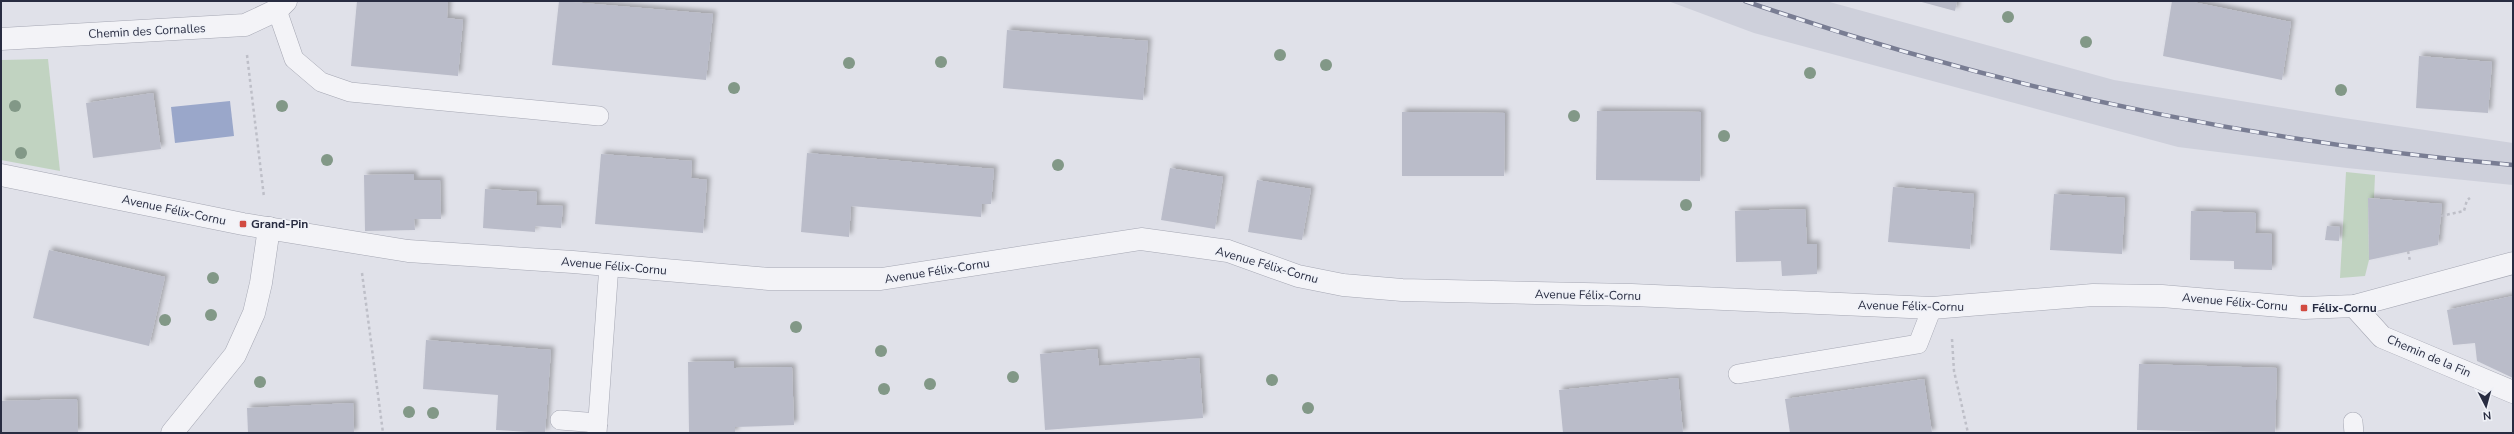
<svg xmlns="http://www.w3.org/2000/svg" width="2514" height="434" viewBox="0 0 2514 434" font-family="'Nunito Sans',sans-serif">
	<defs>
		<filter id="shadow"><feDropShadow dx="3.5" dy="-3.5" stdDeviation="2" flood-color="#0004"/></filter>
	</defs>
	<rect width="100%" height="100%" fill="#e0e1e9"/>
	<!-- built -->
	<path fill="#ced0db" d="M 1668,1 L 1826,1 L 2114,80 L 2344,118 L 2513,143 L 2513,185 L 2347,168 L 2178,147 L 1754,33 Z"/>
	<!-- green -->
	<g fill="#c1d3c1">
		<path d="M 48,59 L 60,171 L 1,160 L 1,60 Z"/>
		<path d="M 2346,172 L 2375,175 L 2374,198 L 2368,198 L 2369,260 L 2365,276 L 2340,278 Z"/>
	</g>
	<!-- water -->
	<path fill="#9aa7ca" d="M 230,101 L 234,136 L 175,143 L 171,107 Z"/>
	<!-- building -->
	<g fill="#babcc9" filter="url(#shadow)">
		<path d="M 357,1 L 448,1 L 447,18 L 463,20 L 458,76 L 351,66 Z"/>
		<path d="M 559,1 L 713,14 L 706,80 L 552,65 Z"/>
		<path d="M 1918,1 L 1957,1 L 1955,11 Z"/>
		<path d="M 2172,1 L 2188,1 L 2291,22 L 2282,80 L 2163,56 Z"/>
		<path d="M 1007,30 L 1148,41 L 1143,100 L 1003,88 Z"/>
		<path d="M 2419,56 L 2492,62 L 2488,113 L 2416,108 Z"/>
		<path d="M 153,93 L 161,149 L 93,158 L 86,103 Z"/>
		<path d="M 1597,111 L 1701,112 L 1700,181 L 1596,180 Z"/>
		<path d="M 1402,112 L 1505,113 L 1504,176 L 1402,176 Z"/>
		<path d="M 807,153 L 994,169 L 991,204 L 982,204 L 981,217 L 851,206 L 849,237 L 801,232 Z"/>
		<path d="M 601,154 L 692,161 L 691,178 L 707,180 L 703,233 L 595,224 Z"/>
		<path d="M 1170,168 L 1223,177 L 1215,229 L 1161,220 Z"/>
		<path d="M 414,174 L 414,180 L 440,180 L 441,219 L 414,219 L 415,230 L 365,231 L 364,175 Z"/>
		<path d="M 1257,180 L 1311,189 L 1302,240 L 1248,232 Z"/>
		<path d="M 1893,187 L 1974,194 L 1970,249 L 1888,242 Z"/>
		<path d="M 485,189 L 537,192 L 536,205 L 563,206 L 561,228 L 535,226 L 535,232 L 483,228 Z"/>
		<path d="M 2054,194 L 2125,198 L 2122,254 L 2050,250 Z"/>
		<path d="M 2368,198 L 2442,204 L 2438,245 L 2369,260 Z"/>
		<path d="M 1805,209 L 1807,244 L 1817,244 L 1817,274 L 1782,276 L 1781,261 L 1736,262 L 1735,211 Z"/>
		<path d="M 2191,211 L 2256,213 L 2255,233 L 2272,234 L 2272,270 L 2234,269 L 2234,261 L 2190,260 Z"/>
		<path d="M 2327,226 L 2340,227 L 2339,241 L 2325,240 Z"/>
		<path d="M 49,250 L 165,277 L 149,346 L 33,318 Z"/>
		<path d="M 2513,296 L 2513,378 L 2477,361 L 2475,343 L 2453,345 L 2447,310 Z"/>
		<path d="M 426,340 L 551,350 L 545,433 L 496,430 L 498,395 L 423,389 Z"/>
		<path d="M 1097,349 L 1099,366 L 1199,358 L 1203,418 L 1045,430 L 1040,354 Z"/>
		<path d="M 734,361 L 734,368 L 792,367 L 794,425 L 735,427 L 735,433 L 689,433 L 688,362 Z"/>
		<path d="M 2139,364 L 2277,368 L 2275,433 L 2137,430 Z"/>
		<path d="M 1678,378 L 1683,433 L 1563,433 L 1559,390 Z"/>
		<path d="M 1924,379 L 1932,433 L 1790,433 L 1785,399 Z"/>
		<path d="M 77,399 L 78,433 L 1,433 L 1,401 Z"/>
		<path d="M 353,403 L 354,433 L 248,433 L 247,408 Z"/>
	</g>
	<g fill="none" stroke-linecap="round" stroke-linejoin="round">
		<defs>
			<g id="lane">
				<path d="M 277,10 L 294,59 L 321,82 L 350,92 L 599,116"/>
				<path d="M 1738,374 L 1918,344 L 1932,308"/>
				<path d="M 560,420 L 598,423"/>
				<path d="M 2353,422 L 2354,433"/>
				<path d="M 597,433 L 609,265"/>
			</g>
			<g id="street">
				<path d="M 1,39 L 245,25 L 277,10 L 286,1"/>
				<path d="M 1,175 L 243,224 L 408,251 L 573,262 L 769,279 L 881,279 L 1141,239 L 1228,251 L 1298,276 L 1343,285 L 1402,290 L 1632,295 L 1932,308 L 2093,295 L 2162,296 L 2304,308 L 2354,306 L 2513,263"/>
				<path d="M 2354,306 L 2382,337 L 2513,392"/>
				<path d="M 172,433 L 235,355 L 254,313 L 261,283 L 269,228"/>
			</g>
		</defs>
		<!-- lane casing -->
		<use href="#lane" stroke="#a5a7b3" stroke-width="20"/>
		<!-- street casing -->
		<use href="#street" stroke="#a5a7b3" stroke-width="23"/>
		<!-- path -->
		<g stroke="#bebfc8" stroke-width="2.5" stroke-dasharray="3 3" stroke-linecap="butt">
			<path d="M 247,55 L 264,197"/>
			<path d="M 2441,216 L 2464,211 L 2467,200 L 2470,198"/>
			<path d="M 2408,251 L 2410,261"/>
			<path d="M 362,273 L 383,433"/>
			<path d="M 1952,339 L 1954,371 L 1968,433"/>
		</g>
		<!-- lane -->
		<use href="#lane" stroke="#f3f3f7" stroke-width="19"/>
		<!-- street -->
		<use href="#street" stroke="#f3f3f7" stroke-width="22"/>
		<defs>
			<path id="rail" d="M 1745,1 C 1993,87 2251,142 2513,165"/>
		</defs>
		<!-- rail casing -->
		<use href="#rail" stroke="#797d93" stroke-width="4.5"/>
		<!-- rail -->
		<use href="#rail" stroke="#eff1f7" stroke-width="3" stroke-dasharray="9" stroke-linecap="butt"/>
	</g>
	<!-- trees -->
	<g fill="#829887">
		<circle cx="2008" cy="17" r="6"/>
		<circle cx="2086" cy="42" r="6"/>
		<circle cx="1280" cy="55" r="6"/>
		<circle cx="941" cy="62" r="6"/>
		<circle cx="849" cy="63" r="6"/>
		<circle cx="1326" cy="65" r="6"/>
		<circle cx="1810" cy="73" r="6"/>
		<circle cx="734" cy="88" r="6"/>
		<circle cx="2341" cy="90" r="6"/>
		<circle cx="15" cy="106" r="6"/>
		<circle cx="282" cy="106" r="6"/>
		<circle cx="1574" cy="116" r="6"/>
		<circle cx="1724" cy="136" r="6"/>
		<circle cx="21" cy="153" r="6"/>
		<circle cx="327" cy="160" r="6"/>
		<circle cx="1058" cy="165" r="6"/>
		<circle cx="1686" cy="205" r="6"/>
		<circle cx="213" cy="278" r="6"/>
		<circle cx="211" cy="315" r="6"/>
		<circle cx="165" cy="320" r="6"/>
		<circle cx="796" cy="327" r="6"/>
		<circle cx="881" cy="351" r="6"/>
		<circle cx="1013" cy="377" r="6"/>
		<circle cx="1272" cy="380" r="6"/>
		<circle cx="260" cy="382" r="6"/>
		<circle cx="930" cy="384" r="6"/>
		<circle cx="884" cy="389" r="6"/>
		<circle cx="1308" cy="408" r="6"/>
		<circle cx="409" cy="412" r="6"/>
		<circle cx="433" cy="413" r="6"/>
	</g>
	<!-- markers -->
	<g fill="#d24b41" stroke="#eff1f7" stroke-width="1.5">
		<rect x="239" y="220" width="8" height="8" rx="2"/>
		<rect x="2300" y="304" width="8" height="8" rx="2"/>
	</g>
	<g text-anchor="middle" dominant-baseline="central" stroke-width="3" stroke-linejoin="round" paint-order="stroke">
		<!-- street labels -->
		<g font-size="12" fill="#282c41" stroke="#eff1f7">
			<text transform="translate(147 31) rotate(-3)">Chemin des Cornalles</text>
			<text transform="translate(174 210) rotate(12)">Avenue Félix-Cornu</text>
			<text transform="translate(1267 265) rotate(16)">Avenue Félix-Cornu</text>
			<text transform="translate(614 266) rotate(5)">Avenue Félix-Cornu</text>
			<text transform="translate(937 271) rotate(-9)">Avenue Félix-Cornu</text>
			<text transform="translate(1588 295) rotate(1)">Avenue Félix-Cornu</text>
			<text transform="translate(2235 302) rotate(5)">Avenue Félix-Cornu</text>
			<text transform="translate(1911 306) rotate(1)">Avenue Félix-Cornu</text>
			<text transform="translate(2429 356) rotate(23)">Chemin de la Fin</text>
		</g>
		<!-- poi labels -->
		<g font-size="12" font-weight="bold" fill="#282c41" stroke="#eff1f7" text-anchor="start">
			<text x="251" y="224">Grand-Pin</text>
			<text x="2312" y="308">Félix-Cornu</text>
		</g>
	</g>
	<!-- border -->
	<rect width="2514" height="434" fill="none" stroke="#282c41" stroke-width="4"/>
	<!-- north arrow -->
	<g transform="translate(2486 406) rotate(174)" stroke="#eff1f7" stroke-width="3" paint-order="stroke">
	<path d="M0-3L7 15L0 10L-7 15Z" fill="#282c41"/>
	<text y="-6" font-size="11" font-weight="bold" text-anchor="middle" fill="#282c41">N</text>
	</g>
</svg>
